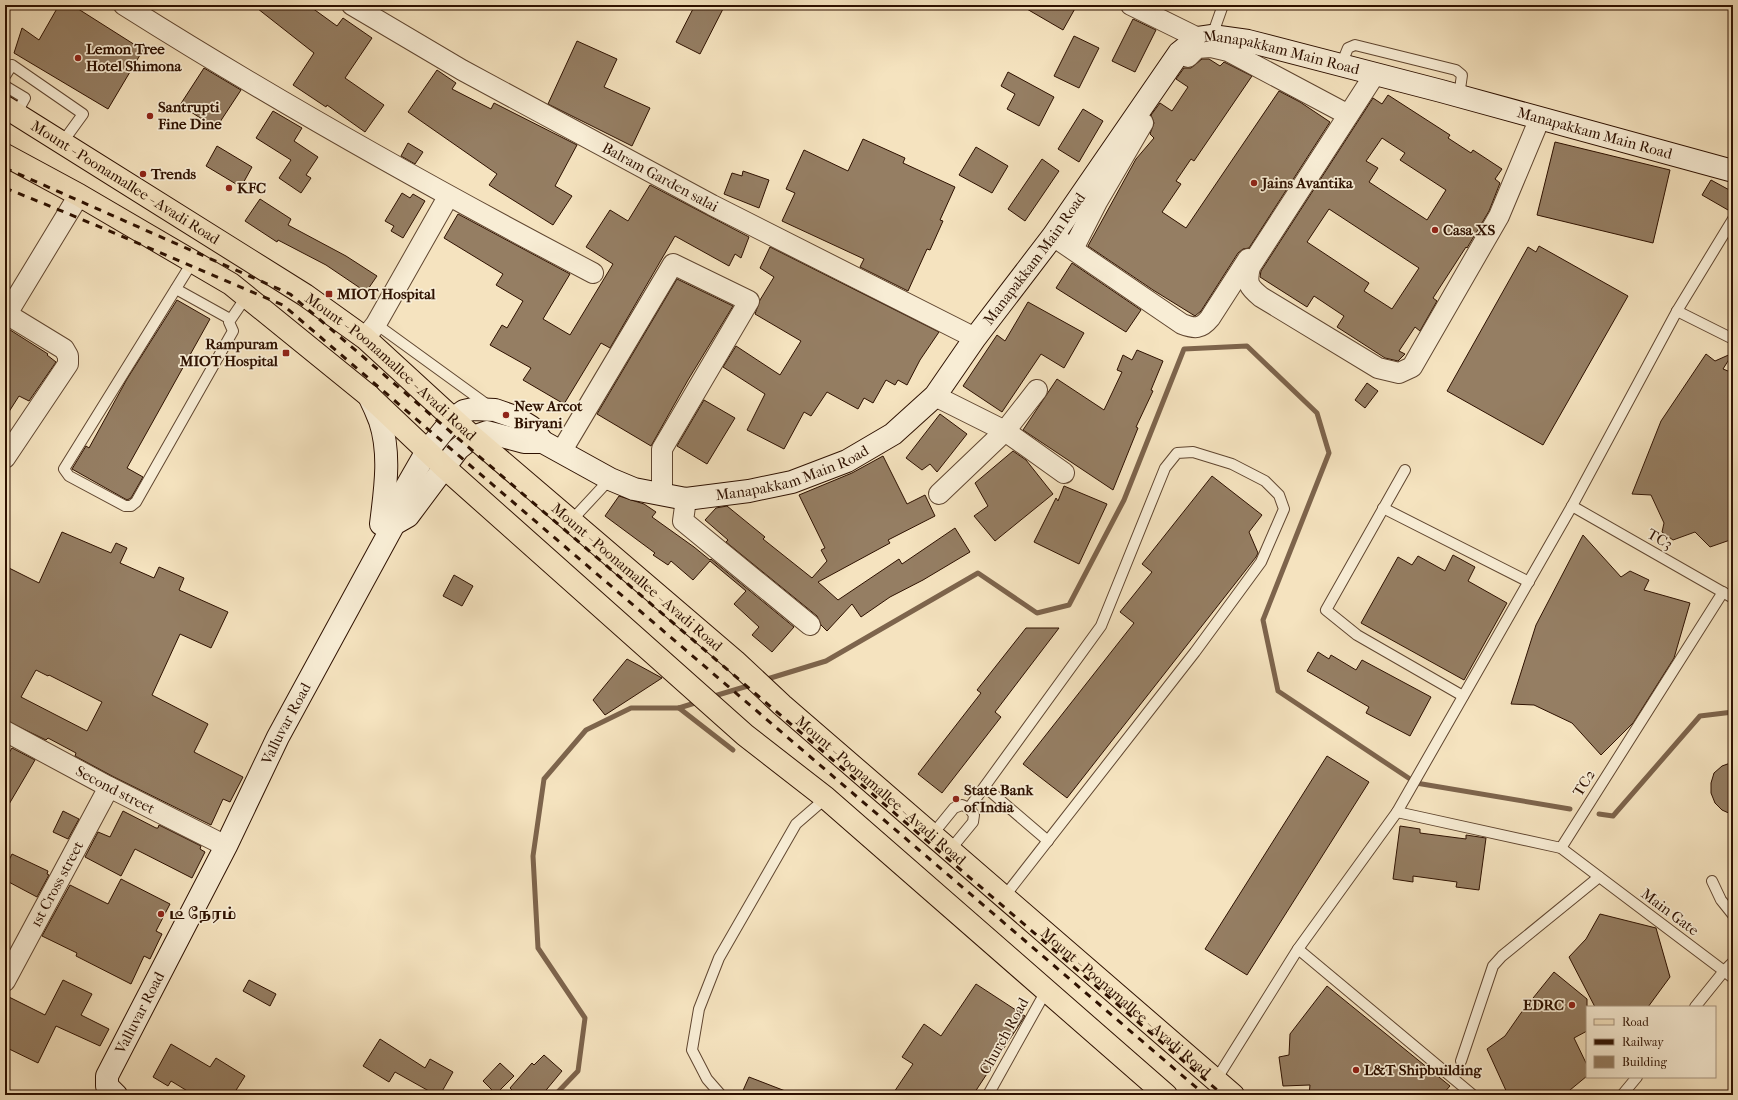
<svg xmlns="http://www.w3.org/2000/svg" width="1738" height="1100" viewBox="0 0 1738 1100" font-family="'IM FELL French Canon','Noto Serif Tamil',serif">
	<rect width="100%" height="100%" fill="#f5e3bf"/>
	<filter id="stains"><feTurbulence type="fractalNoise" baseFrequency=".005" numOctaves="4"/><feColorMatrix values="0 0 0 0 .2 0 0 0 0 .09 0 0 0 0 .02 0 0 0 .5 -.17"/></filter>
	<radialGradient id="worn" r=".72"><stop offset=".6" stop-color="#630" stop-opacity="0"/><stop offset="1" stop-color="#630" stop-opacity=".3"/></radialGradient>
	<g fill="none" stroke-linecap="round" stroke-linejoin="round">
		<!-- stream -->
		<g stroke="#7d644c" stroke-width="5">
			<path d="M 764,680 L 826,661 L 978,573 L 1037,613 L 1069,605 L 1124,500 L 1184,349 L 1247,346 L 1317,413 L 1329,453 L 1263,620 L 1278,691 L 1416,783 L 1570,809"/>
			<path d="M 711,697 L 751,685"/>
			<path d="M 679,708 L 733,750"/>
			<path d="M 1599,814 L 1613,816 L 1700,716 L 1733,712"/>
			<path d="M 555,1095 L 578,1071 L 585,1018 L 538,948 L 533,856 L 544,779 L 586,730 L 631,708 L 679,708 L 698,702"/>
		</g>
	</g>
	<!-- building -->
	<g fill="#957e63" stroke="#2e1100" fill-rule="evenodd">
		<path d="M 59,5 L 72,5 L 143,50 L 108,109 L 14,53 L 22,28 L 39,40 Z"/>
		<path d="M 253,5 L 308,5 L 337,26 L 343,18 L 372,38 L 345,78 L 384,105 L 365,132 L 327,105 L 326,107 L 293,85 L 314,53 Z"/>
		<path d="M 695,5 L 725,5 L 700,54 L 676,42 Z"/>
		<path d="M 1020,5 L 1077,5 L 1063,30 Z"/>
		<path d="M 1133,19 L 1156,30 L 1135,72 L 1112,61 Z"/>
		<path d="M 1074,36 L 1099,48 L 1079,88 L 1054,76 Z"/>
		<path d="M 577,41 L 617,59 L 604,87 L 650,108 L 632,146 L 548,104 Z"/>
		<path d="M 1202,59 L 1209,59 L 1220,66 L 1224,62 L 1252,76 L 1194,161 L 1191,159 L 1176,181 L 1181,184 L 1162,212 L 1186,228 L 1279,91 L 1300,102 L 1330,122 L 1249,248 L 1243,249 L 1238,253 L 1201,311 L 1195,316 L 1153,290 L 1088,246 L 1136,159 L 1154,138 L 1150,134 L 1154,123 L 1151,115 L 1160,103 L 1172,111 L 1188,87 L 1176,79 L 1184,68 L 1191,68 Z"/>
		<path d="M 204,68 L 241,90 L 216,128 L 180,105 Z"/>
		<path d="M 437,70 L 456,83 L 452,89 L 491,109 L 494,103 L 577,145 L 555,186 L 572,196 L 553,225 L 489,185 L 497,174 L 408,112 Z"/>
		<path d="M 1008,72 L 1054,97 L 1039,126 L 1007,109 L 1015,94 L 1001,86 Z"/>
		<path d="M 1388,95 L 1450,135 L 1448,138 L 1471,153 L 1473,150 L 1502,169 L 1495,179 L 1500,183 L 1489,211 L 1467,248 L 1466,247 L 1433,298 L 1437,301 L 1420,331 L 1415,327 L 1399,351 L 1405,354 L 1398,361 L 1385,358 L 1337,327 L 1344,316 L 1314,296 L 1307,307 L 1260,277 L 1261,271 L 1373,98 L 1382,104 ZM 1382,138 L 1405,153 L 1400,160 L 1446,190 L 1427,220 L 1369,182 L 1378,168 L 1366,161 ZM 1329,209 L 1419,268 L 1392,309 L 1364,291 L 1369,283 L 1307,242 Z"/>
		<path d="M 1083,109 L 1103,121 L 1079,162 L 1058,149 Z"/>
		<path d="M 273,111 L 302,128 L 294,141 L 318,157 L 306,175 L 311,178 L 301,193 L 279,178 L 291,160 L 256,138 Z"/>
		<path d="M 863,139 L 905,158 L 903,163 L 955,187 L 940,220 L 943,221 L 930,250 L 927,249 L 908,291 L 860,267 L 864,259 L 782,221 L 795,193 L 786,189 L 804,150 L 848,171 Z"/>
		<path d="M 1555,142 L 1670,170 L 1653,243 L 1537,215 Z"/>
		<path d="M 408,143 L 423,152 L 415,164 L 401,156 Z"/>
		<path d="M 217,146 L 252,167 L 241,187 L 206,166 Z"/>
		<path d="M 976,147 L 1008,166 L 992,193 L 959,175 Z"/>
		<path d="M 1042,159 L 1059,171 L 1025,221 L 1008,209 Z"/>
		<path d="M 743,171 L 769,180 L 759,208 L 724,194 L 732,173 L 742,176 Z"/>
		<path d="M 1711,180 L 1733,192 L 1733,201 L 1728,210 L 1702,195 Z"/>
		<path d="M 650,185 L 749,237 L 741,258 L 735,254 L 729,266 L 675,236 L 610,348 L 601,343 L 564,404 L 523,380 L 531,368 L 490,345 L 502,325 L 507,328 L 523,301 L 496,285 L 503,274 L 444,238 L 458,214 L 570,274 L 543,319 L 570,335 L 613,264 L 586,247 L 610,210 L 628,221 Z"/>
		<path d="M 402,193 L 410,198 L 413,194 L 425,201 L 403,238 L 391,231 L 394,226 L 385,221 Z"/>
		<path d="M 260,199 L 291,219 L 288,225 L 346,256 L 377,276 L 366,292 L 326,265 L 278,240 L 277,242 L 245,221 Z"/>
		<path d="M 1539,246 L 1628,296 L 1543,445 L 1447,391 L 1528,247 L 1536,252 Z"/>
		<path d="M 770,247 L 939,332 L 920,360 L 907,385 L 898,380 L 895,385 L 886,380 L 873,403 L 864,398 L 858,409 L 827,392 L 811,416 L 804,412 L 784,449 L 747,430 L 765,394 L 723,367 L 736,346 L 780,375 L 801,341 L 755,314 L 760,300 L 774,277 L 760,268 Z"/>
		<path d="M 1072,263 L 1141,310 L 1126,332 L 1056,288 Z"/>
		<path d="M 677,279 L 733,306 L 688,380 L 651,446 L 597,414 Z"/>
		<path d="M 177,300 L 210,319 L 127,468 L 143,477 L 131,498 L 127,500 L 72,469 L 86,446 L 89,448 L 127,379 Z"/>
		<path d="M 1028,302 L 1084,333 L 1064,368 L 1041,354 L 1002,412 L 963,386 L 997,335 L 1005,341 Z"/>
		<path d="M 5,328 L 7,328 L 48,354 L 47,355 L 56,362 L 29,401 L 19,396 L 5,418 Z"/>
		<path d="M 1137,350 L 1163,361 L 1151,390 L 1153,391 L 1136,427 L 1138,428 L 1113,490 L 1023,430 L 1057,379 L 1104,410 L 1122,372 L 1117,370 L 1123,355 L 1132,360 Z"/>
		<path d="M 1733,353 L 1723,369 L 1733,373 L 1733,539 L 1710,547 L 1695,532 L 1673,540 L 1662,532 L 1664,523 L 1651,495 L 1632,494 L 1661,421 L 1706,354 L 1715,361 Z"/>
		<path d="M 1367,383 L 1378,391 L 1365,408 L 1355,400 Z"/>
		<path d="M 704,400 L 735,418 L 707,464 L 677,446 Z"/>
		<path d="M 940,414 L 967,434 L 937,472 L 930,464 L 922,470 L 906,458 Z"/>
		<path d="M 1013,451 L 1026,460 L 1053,494 L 995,541 L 974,516 L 988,506 L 975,483 Z"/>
		<path d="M 883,456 L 907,504 L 925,495 L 935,516 L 888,540 L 890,543 L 818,582 L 838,600 L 899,559 L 902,564 L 955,528 L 970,552 L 923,580 L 890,597 L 861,617 L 852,604 L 827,631 L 821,625 L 817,616 L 726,542 L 728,540 L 705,520 L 716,508 L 727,506 L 765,537 L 763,539 L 812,578 L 827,561 L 821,550 L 825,548 L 799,495 L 852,473 Z"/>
		<path d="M 1212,476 L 1262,515 L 1249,532 L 1258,553 L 1256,557 L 1067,798 L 1023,764 L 1134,623 L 1120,612 L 1152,572 L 1142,564 Z"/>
		<path d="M 1064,486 L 1107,504 L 1079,564 L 1034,542 L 1056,498 L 1058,501 Z"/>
		<path d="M 619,496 L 644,504 L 656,512 L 652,517 L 694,547 L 710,560 L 711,559 L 794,627 L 772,652 L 752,635 L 759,627 L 734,604 L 746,591 L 710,561 L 693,580 L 671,561 L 668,565 L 653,555 L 655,553 L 605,516 Z"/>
		<path d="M 62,532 L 111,553 L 116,543 L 127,548 L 120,563 L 154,578 L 159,567 L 184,578 L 179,590 L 228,612 L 211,648 L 180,634 L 152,695 L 208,724 L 194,752 L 243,777 L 230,802 L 223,799 L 211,825 L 114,777 L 75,756 L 76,753 L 48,738 L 46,740 L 5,720 L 5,566 L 39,583 ZM 36,670 L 48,676 L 49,675 L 102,702 L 87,731 L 21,697 Z"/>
		<path d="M 1583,535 L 1621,577 L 1630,571 L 1649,580 L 1644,590 L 1690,603 L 1674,658 L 1633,723 L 1601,755 L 1572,723 L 1534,705 L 1511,704 L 1536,625 Z"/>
		<path d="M 1453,555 L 1475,567 L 1468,581 L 1507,603 L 1464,680 L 1361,623 L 1398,557 L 1412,565 L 1418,556 L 1445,571 Z"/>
		<path d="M 454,575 L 473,586 L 462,606 L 443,596 Z"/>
		<path d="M 1026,628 L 1059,628 L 995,712 L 1001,717 L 942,793 L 918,774 L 981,693 L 977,690 Z"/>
		<path d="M 1318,652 L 1329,659 L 1331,655 L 1356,670 L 1362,660 L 1431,697 L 1410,736 L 1366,713 L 1369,707 L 1307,671 Z"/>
		<path d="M 627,659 L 662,678 L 605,715 L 593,700 Z"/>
		<path d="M 12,748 L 35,760 L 5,811 L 5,759 Z"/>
		<path d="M 1327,756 L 1369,782 L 1247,975 L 1205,949 Z"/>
		<path d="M 1733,762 L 1733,815 L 1722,810 L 1715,803 L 1711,793 L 1711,783 L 1714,773 L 1722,766 Z"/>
		<path d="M 63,811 L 79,819 L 68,839 L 53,832 Z"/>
		<path d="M 123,811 L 156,828 L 158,828 L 159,825 L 201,846 L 200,849 L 205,852 L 192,878 L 135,849 L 121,876 L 85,857 L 98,832 L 110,837 Z"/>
		<path d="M 1400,826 L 1420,829 L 1420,833 L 1466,839 L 1466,835 L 1486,838 L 1479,890 L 1456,887 L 1457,882 L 1413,876 L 1413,882 L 1393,879 Z"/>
		<path d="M 12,854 L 48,871 L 47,874 L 49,875 L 37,897 L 5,880 L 5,868 Z"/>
		<path d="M 121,879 L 170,904 L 156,931 L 162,934 L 150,959 L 144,956 L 131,984 L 76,956 L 77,953 L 42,936 L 70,885 L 108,904 Z"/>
		<path d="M 1600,914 L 1656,928 L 1670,977 L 1648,1007 L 1595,1007 L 1569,957 L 1586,939 Z"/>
		<path d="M 1554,972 L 1587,999 L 1587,1031 L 1574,1038 L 1587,1065 L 1587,1076 L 1564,1095 L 1508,1095 L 1487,1049 L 1505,1036 L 1521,1013 Z"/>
		<path d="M 63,980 L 92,994 L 81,1015 L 109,1029 L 100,1046 L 56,1026 L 38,1063 L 5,1047 L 5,995 L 45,1015 Z"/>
		<path d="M 249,980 L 276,994 L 270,1006 L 243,991 Z"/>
		<path d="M 976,984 L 1025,1016 L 973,1095 L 892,1095 L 913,1064 L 902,1057 L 924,1024 L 941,1036 Z"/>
		<path d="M 1327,986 L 1450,1086 L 1442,1095 L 1309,1095 L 1310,1085 L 1283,1086 L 1279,1057 L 1289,1055 L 1290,1034 Z"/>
		<path d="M 380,1039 L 425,1068 L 430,1059 L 453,1072 L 440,1095 L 436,1095 L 395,1072 L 389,1082 L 363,1066 Z"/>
		<path d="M 171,1044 L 210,1067 L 216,1058 L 245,1076 L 233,1095 L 194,1095 L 171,1081 L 168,1086 L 153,1077 Z"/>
		<path d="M 544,1055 L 562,1071 L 542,1095 L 517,1095 L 510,1088 L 532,1063 L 534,1065 Z"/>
		<path d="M 500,1063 L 514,1076 L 496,1094 L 483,1081 Z"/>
		<path d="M 749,1077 L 793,1094 L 793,1095 L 741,1095 Z"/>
	</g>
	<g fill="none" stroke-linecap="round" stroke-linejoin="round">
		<defs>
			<g id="lane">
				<path d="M 1212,36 L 1223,5"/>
				<path d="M 1341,65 L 1348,48 L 1355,45 L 1456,70 L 1462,75 L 1459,96"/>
				<path d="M 5,76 L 12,65 L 83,114 L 62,143"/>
				<path d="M 5,86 L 25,98 L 16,114"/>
				<path d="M 193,261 L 64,469 L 69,476 L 125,506 L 131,506 L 136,502 L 233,331 L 229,322 L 246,297"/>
				<path d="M 176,289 L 230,319"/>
				<path d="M 1677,311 L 1733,339"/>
				<path d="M 376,324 L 489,406"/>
				<path d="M 1405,470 L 1326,610 L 1357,635 L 1463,696"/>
				<path d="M 1572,506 L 1733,598"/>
				<path d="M 1383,508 L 1529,582"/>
				<path d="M 571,521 L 610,479"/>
				<path d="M 985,787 L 1048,841"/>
				<path d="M 969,808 L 1101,626 L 1165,468 L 1177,453 L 1193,452 L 1232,464 L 1265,481 L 1279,495 L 1284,509 L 1261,562 L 1195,652 L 1004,897"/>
				<path d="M 1397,812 L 1561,848 L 1723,592"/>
				<path d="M 932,835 L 954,808 L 962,805 L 969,808 L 974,815 L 973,822 L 950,850"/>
				<path d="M 1561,848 L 1724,971 L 1695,1007"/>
				<path d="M 1712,881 L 1721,900 L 1733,915"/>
				<path d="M 1298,949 L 1473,1095"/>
				<path d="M 1733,962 L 1724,971 L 1733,978"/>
				<path d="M 1461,1061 L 1493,966 L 1502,956 L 1599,877"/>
				<path d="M 1216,1080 L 1298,949 L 1397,812 L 1572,506 L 1677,311 L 1733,219"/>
				<path d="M 721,1095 L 707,1079 L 692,1050 L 699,1009 L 719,958 L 796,824 L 826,798"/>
				<path d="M 988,1095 L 1046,991"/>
				<path d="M 1622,1095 L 1637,1077"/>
			</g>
			<g id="street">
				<path d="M 124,5 C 276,101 433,189 593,273"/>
				<path id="s1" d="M 352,5 L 462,70 L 712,205 L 975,338"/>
				<path d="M 1131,5 L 1198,38"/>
				<path d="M 1188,57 L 1197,48 L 1211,47 L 1228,51 L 1341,111"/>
				<path d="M 1375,74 L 1250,267 C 1246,284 1249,287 1261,297 L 1378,368 L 1399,373 L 1412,367 L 1499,216 L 1540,118"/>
				<path d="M 1053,236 L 1182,324 C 1195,329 1201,329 1210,318 L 1248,259"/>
				<path d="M 1073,249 L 1097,202 L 1143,123"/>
				<path d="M 5,313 L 64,349 L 68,356 L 68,364 L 5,458"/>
				<path d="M 5,317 L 79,195"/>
				<path d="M 365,338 L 376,324 L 448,197"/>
				<path d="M 935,396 L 1005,431 L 1064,473"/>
				<path d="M 561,452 L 673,264 L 749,301 L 662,449 L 662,494"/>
				<path d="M 939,494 L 1005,431 L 1037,390"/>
				<path d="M 686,499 L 683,521 L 810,625"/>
				<path id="s2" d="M 5,731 L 109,787 L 226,846"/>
				<path id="s3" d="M 5,981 L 109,787"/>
			</g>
			<g id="secondary">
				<path d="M 369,396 C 373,404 377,413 380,421 C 391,454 385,491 381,524"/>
				<path id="s4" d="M 394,524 L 396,505 L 427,451 L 453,419 L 464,411 L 473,409 L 495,410 L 515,417 L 531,427 L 543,442 L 610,479 L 634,489 L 686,499 L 749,491 L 792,482 L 847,461 L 893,434 L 935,396 L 975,338 L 1053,236 L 1179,53 L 1198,38 L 1212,36 L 1248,41 L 1441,91 L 1733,171"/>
				<path id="s5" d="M 116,1095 L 107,1086 L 107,1076 L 226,846 L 278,737 L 394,524 L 408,516 L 458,449 L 473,437 L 487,432 L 524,442 L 543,442"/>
			</g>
			<g id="primary">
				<path id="s6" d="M 5,107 L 305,295 L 365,338 L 473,437 L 735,661 L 782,705 L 1233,1095"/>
				<path d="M 5,155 L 79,195 L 231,284 L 369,396 L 444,467 L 745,735 L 826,798 L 1166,1095"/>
			</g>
		</defs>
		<!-- lane casing -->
		<use href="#lane" stroke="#604630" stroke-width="12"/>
		<!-- street casing -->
		<use href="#street" stroke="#604630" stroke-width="22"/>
		<!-- secondary casing -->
		<use href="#secondary" stroke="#2e1100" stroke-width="24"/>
		<!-- primary casing -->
		<use href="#primary" stroke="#2e1100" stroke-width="24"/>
		<!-- lane -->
		<use href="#lane" stroke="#f8edd5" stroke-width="10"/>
		<!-- street -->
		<use href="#street" stroke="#f8edd5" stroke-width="20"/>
		<!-- secondary -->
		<use href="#secondary" stroke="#f8edd5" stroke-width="22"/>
		<!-- primary -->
		<use href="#primary" stroke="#f5e3bf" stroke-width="22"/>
		<!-- rail -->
		<g stroke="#2e1100" stroke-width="3" stroke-dasharray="7 7" stroke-linecap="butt">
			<path d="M 5,168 L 290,294 L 1223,1095"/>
			<path d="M 5,188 C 98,225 190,266 283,305 L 1205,1095"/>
		</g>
	</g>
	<!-- markers -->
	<g fill="#8f2418" stroke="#f8edd5" stroke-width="1.5">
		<circle cx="78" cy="58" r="4"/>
		<circle cx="150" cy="116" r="4"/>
		<circle cx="143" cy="174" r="4"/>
		<circle cx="1254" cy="183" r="4"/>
		<circle cx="229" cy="188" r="4"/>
		<circle cx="1435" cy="230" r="4"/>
		<rect x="325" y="290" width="8" height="8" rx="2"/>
		<rect x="282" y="349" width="8" height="8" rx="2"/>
		<circle cx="506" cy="415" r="4"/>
		<circle cx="956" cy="799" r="4"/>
		<circle cx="161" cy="914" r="4"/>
		<circle cx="1572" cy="1005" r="4"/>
		<circle cx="1356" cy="1070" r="4"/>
	</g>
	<g text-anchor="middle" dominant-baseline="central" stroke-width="3.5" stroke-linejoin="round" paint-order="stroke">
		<!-- poi labels -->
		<g font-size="15" font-weight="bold" fill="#2e1100" stroke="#f8edd5" text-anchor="start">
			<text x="86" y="49">Lemon Tree<tspan x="86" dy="17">Hotel Shimona</tspan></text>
			<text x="158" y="107">Santrupti<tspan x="158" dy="17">Fine Dine</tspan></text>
			<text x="151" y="174">Trends</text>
			<text x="1262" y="183">Jains Avantika</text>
			<text x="237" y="188">KFC</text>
			<text x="1443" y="230">Casa XS</text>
			<text x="337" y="294">MIOT Hospital</text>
			<text x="278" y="344" text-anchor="end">Rampuram<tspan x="278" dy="17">MIOT Hospital</tspan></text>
			<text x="514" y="406">New Arcot<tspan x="514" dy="17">Biryani</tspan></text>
			<text x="964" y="790">State Bank<tspan x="964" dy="17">of India</tspan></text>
			<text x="169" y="914">டீ நேரம்</text>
			<text x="1564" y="1005" text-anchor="end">EDRC</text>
			<text x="1364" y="1070">L&amp;T Shipbuilding</text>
		</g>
		<!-- street labels -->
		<g font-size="15" fill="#2e1100" stroke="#f8edd5">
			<text stroke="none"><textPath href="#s4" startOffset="1189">Manapakkam Main Road</textPath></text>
			<text stroke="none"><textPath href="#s4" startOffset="1513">Manapakkam Main Road</textPath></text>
			<text stroke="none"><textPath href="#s1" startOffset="353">Balram Garden salai</textPath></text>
			<text stroke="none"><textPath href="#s6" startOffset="142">Mount - Poonamallee - Avadi Road</textPath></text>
			<text stroke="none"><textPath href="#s4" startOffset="828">Manapakkam Main Road</textPath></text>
			<text stroke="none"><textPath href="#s6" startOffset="466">Mount - Poonamallee - Avadi Road</textPath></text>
			<text stroke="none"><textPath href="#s4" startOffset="492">Manapakkam Main Road</textPath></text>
			<text transform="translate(1660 539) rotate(30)">TC3</text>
			<text stroke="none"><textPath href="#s6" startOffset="790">Mount - Poonamallee - Avadi Road</textPath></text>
			<text stroke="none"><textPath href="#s5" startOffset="418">Valluvar Road</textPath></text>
			<text transform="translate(1584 783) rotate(-58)">TC2</text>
			<text stroke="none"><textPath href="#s2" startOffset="125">Second street</textPath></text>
			<text stroke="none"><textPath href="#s6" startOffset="1114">Mount - Poonamallee - Avadi Road</textPath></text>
			<text stroke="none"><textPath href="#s3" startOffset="110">1st Cross street</textPath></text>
			<text transform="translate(1670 912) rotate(37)">Main Gate</text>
			<text stroke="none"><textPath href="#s6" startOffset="1438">Mount - Poonamallee - Avadi Road</textPath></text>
			<text stroke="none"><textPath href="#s5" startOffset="94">Valluvar Road</textPath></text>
			<text transform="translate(1004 1036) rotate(-61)">Church Road</text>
		</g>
	</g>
	<!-- margin -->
	<rect width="1738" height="1100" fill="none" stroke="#f5e3bf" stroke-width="20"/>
	<rect x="6" y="6" width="1726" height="1088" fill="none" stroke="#2e1100" stroke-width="2"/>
	<rect x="10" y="10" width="1718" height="1080" fill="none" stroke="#2e1100"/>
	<!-- legend -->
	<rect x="1586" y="1006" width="130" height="72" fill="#f8edd5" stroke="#a79580"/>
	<rect x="1594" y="1019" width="20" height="6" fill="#f5e3bf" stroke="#a79580"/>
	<text x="1622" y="1026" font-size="12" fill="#2e1100">Road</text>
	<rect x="1594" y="1039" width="20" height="6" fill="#2e1100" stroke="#a79580"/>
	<text x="1622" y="1046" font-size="12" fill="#2e1100">Railway</text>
	<rect x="1594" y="1056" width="20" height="12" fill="#957e63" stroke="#a79580"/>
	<text x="1622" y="1066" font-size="12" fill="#2e1100">Building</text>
	<rect width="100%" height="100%" filter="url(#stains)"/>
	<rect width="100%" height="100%" fill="url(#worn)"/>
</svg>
